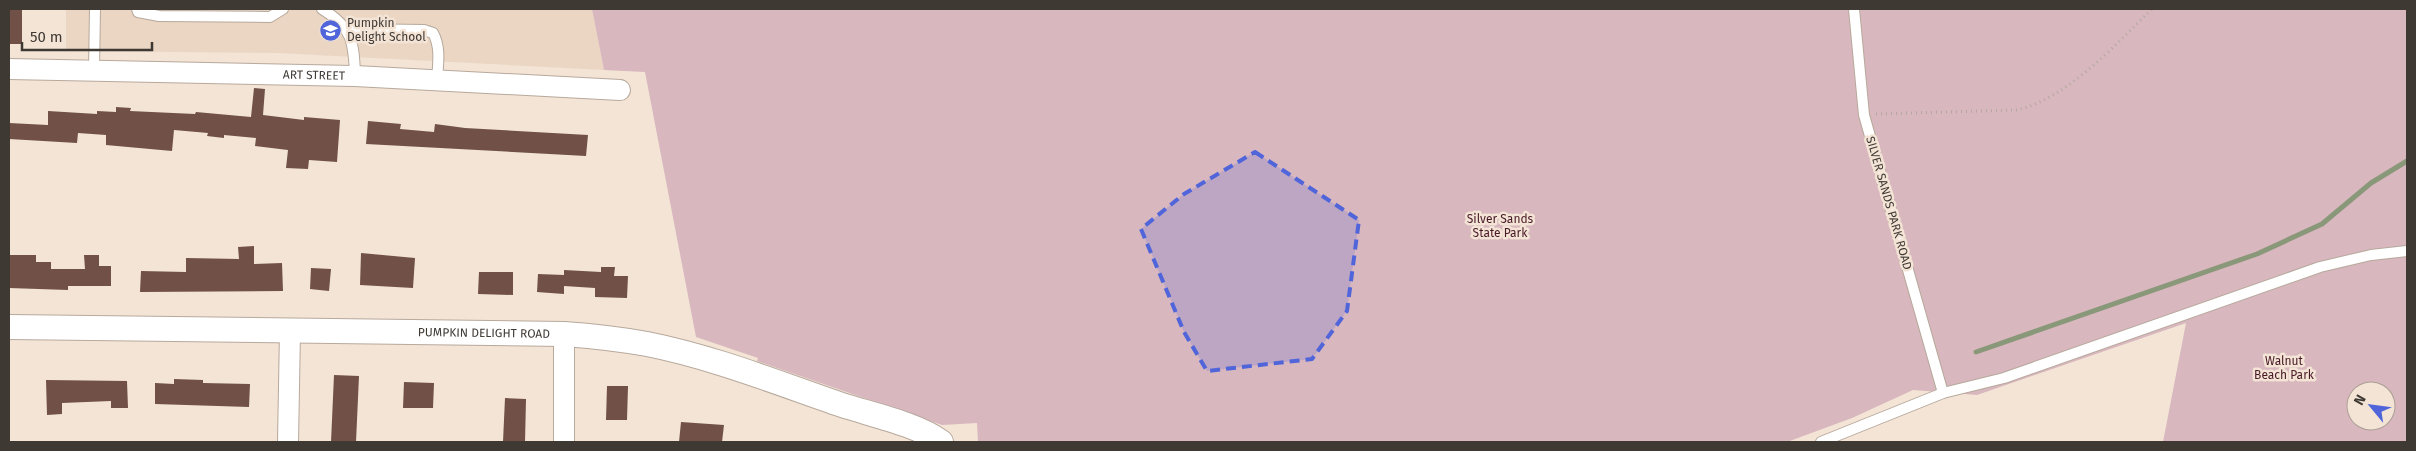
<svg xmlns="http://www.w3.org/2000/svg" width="2416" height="451" viewBox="0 0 2416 451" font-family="'Fira Sans',sans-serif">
	<rect width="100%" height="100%" fill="#f3e4d6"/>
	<!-- built -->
	<path fill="#ead6c3" d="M 66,9 L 592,9 L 604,70 L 277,53 L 66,51 Z"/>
	<!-- green -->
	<path fill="#d8b7be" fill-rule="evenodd" d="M 592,9 L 2407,9 L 2407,442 L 2163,442 L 2186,323 L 1977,395 L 1913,390 L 1852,418 L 1787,442 L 978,442 L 977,423 L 942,425 L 757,361 L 758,358 L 696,337 L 645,72 L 604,70 ZM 2356,391 L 2386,391 L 2386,421 L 2356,421 Z"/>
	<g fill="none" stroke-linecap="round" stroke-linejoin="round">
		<!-- stream -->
		<path stroke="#8a987a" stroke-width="5" d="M 1976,352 L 2257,254 L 2322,224 L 2371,183 L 2407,161"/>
	</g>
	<!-- building -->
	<g fill="#705047">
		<rect x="9" y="9" width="13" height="35"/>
		<path d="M 254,88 L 265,89 L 263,115 L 304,120 L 304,117 L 340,120 L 337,162 L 309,160 L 308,169 L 286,168 L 288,150 L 255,146 L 256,138 L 224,135 L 224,138 L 207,136 L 208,133 L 174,130 L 172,151 L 106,145 L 106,135 L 78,133 L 77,143 L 9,139 L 9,123 L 48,125 L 48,111 L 97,114 L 97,111 L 116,112 L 116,107 L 131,108 L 130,111 L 195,114 L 196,112 L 251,117 Z"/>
		<path d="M 368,121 L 401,124 L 400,129 L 434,132 L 435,124 L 465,128 L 588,135 L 586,156 L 366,144 Z"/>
		<path d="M 254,246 L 254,264 L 282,263 L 283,291 L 140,292 L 141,271 L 186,272 L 186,258 L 239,259 L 238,247 Z"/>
		<path d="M 361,253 L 415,258 L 413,288 L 360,285 Z"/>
		<path d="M 9,255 L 36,255 L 36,262 L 51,262 L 51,269 L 85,269 L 84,255 L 99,255 L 99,266 L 111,266 L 111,286 L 68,286 L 68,290 L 9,288 Z"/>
		<path d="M 601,267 L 615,267 L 614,276 L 628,276 L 627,298 L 595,297 L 595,288 L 564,286 L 564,294 L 537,292 L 538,274 L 564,275 L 564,270 L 601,272 Z"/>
		<path d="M 311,268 L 331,269 L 329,291 L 310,289 Z"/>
		<path d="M 479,272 L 513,272 L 513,295 L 478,294 Z"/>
		<path d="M 334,375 L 359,376 L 356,442 L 331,442 Z"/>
		<path d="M 174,379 L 203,380 L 203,383 L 250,384 L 249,407 L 155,404 L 155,383 L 174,384 Z"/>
		<path d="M 46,380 L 127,381 L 128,408 L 111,408 L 111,401 L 62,403 L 62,414 L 47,415 Z"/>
		<path d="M 404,382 L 434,383 L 433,408 L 403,408 Z"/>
		<path d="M 607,386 L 628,386 L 627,420 L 606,420 Z"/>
		<path d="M 505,398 L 526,399 L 525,442 L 503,442 Z"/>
		<path d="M 681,422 L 724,425 L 722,442 L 679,442 Z"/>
	</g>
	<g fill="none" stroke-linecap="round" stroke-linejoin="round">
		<defs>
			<g id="service">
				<path d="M 137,9 L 138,12 L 159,16 L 270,17 L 283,9"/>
				<path d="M 322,9 C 352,27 354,42 355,76"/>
				<path d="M 1854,9 L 1864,115 L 1943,393"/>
				<path d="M 348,29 L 424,30 L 433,33 C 441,47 438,64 437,80"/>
				<path d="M 94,70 L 95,9"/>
				<path d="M 1821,442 L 1943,393 L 2004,378 L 2320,267 L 2371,255 L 2407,251"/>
			</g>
			<g id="minor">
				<path id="s1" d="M 9,69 L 355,76 L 620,90"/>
				<path d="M 564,334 L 564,442"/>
				<path d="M 288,442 L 290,331"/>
			</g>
			<g id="tertiary">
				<path id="s2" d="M 9,327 L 564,334 C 592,336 619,339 647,344 C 713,357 778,383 842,405 C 873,415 916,424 941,442"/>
			</g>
		</defs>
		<!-- service casing -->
		<use href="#service" stroke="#b7a99c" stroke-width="12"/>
		<!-- minor casing -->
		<use href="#minor" stroke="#b7a99c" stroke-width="22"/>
		<!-- tertiary casing -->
		<use href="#tertiary" stroke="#b7a99c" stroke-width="26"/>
		<!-- path -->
		<path stroke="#b4a89d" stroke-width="3" stroke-dasharray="1 4" stroke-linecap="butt" d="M 1876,114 L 2016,110 C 2066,100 2116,44 2152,9"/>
		<!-- service -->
		<use href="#service" stroke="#fff" stroke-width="10"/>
		<!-- minor -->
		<use href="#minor" stroke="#fff" stroke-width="20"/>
		<!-- tertiary -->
		<use href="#tertiary" stroke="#fff" stroke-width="24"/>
	</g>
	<!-- marked area -->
	<path fill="#5065da" fill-opacity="0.2" stroke="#5065da" stroke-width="4" stroke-dasharray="10 6" stroke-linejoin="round" d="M 1255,152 L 1359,220 L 1347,311 L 1312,359 L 1207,371 L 1184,332 L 1141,229 L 1184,194 Z"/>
	<!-- icons -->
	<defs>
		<symbol id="school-disc" viewBox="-11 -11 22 22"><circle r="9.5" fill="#5065da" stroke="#f3e4d6"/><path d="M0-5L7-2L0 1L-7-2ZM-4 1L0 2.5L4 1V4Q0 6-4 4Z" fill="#fff"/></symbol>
	</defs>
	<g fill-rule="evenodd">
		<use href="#school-disc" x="318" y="18" width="25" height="25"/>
	</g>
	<g text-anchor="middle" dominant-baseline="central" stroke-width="5" stroke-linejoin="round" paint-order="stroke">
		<!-- poi labels -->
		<g font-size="12" fill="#3f3934" stroke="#f3e4d6" text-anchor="start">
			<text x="347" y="23">Pumpkin<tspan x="347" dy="14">Delight School</tspan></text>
		</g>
		<!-- street labels -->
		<g font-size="12" fill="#3f3934" stroke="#f3e4d6">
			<text stroke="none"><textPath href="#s1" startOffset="305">ART STREET</textPath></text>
			<text transform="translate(1889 203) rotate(74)">SILVER SANDS PARK ROAD</text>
			<text stroke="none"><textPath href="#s2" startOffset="475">PUMPKIN DELIGHT ROAD</textPath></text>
		</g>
		<!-- park labels -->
		<g font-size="12" fill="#481827" stroke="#f3e4d6">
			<text x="1500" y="219">Silver Sands<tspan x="1500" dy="14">State Park</tspan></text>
			<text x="2284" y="361">Walnut<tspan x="2284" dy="14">Beach Park</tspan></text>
		</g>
	</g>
	<!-- border -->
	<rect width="2416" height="451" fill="none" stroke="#3f3934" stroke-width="20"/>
	<!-- north arrow -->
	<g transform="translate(2371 406) rotate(299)"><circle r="24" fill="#f3e4d6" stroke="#aba095"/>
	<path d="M0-4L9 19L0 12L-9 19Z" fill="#5065da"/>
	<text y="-8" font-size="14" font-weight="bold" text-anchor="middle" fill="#3f3934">N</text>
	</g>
	<!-- scale -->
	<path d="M22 42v8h130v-8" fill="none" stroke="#3f3934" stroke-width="2.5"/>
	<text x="30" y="42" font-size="15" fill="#3f3934" stroke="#f3e4d6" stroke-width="4" paint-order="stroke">50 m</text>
</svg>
